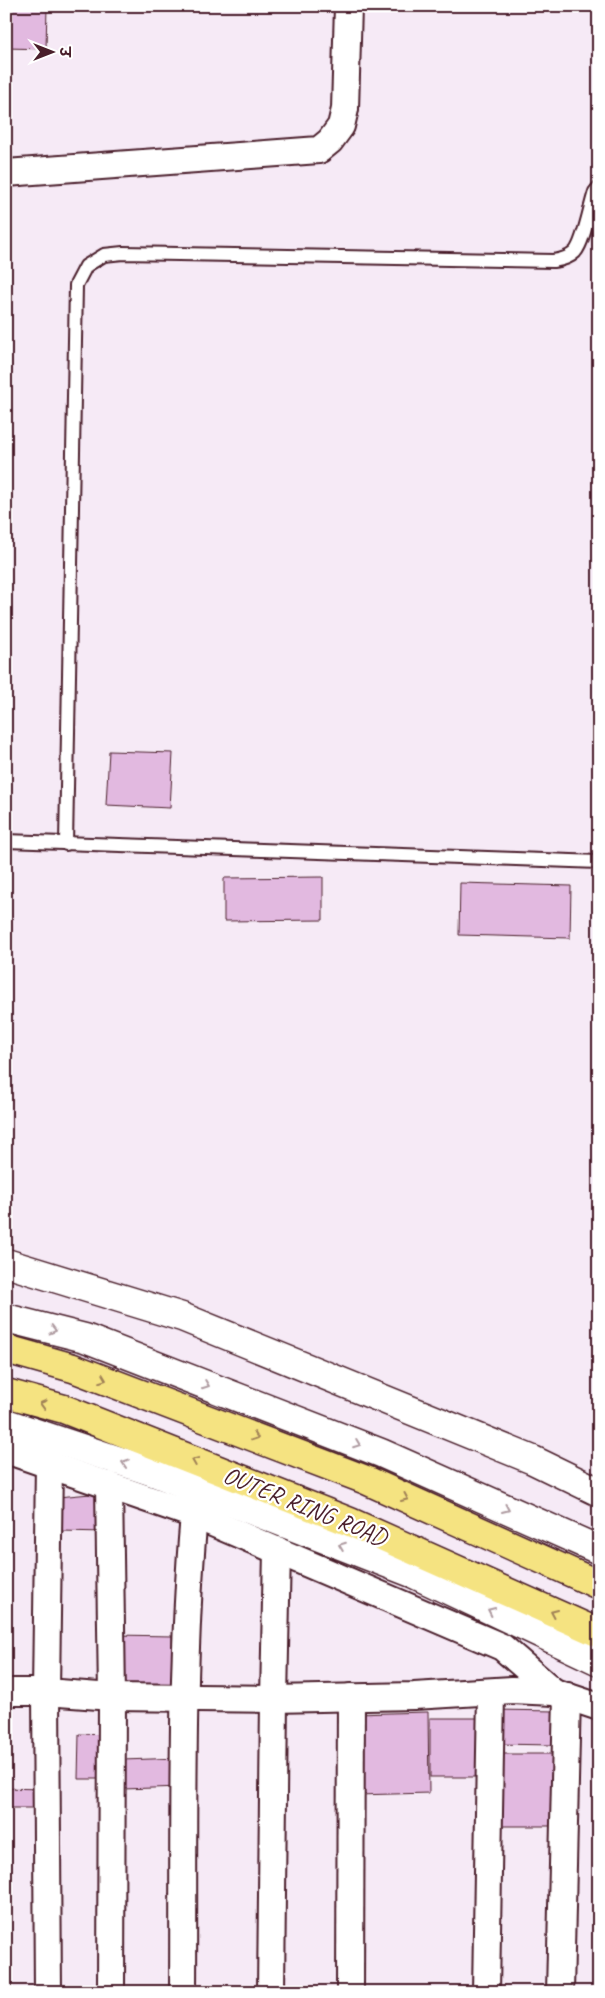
<svg xmlns="http://www.w3.org/2000/svg" width="605" height="1998" viewBox="0 0 605 1998" font-family="Caveat,'Playpen Sans Deva',sans-serif">
	<rect width="100%" height="100%" fill="#f6eaf6"/>
	<filter id="ink" filterUnits="userSpaceOnUse"><feTurbulence type="fractalNoise" baseFrequency=".02" numOctaves="2"/><feDisplacementMap in="SourceGraphic" scale="10" xChannelSelector="R" yChannelSelector="G"/><feConvolveMatrix kernelMatrix="1 2 1 2 8 2 1 2 1" color-interpolation-filters="sRGB"/></filter>
	<g filter="url(#ink)">
		<!-- building -->
		<g fill="#e2b9e0" stroke="#4a1f2b">
			<path d="M 6,6 L 47,6 L 46,49 L 6,48 Z"/>
			<path d="M 109,751 L 173,753 L 170,808 L 106,805 Z"/>
			<path d="M 323,877 L 323,920 L 224,921 L 224,878 Z"/>
			<path d="M 460,883 L 571,886 L 570,938 L 459,935 Z"/>
			<path d="M 101,1493 L 106,1532 L 61,1531 L 58,1497 Z"/>
			<path d="M 116,1635 L 172,1636 L 173,1687 L 118,1690 Z"/>
			<path d="M 495,1710 L 555,1711 L 554,1745 L 495,1744 Z"/>
			<path d="M 428,1712 L 429,1793 L 357,1795 L 355,1714 Z"/>
			<rect x="430" y="1718" width="54" height="59"/>
			<path d="M 79,1734 L 108,1735 L 107,1779 L 78,1779 Z"/>
			<rect x="498" y="1754" width="59" height="72"/>
			<path d="M 181,1758 L 182,1787 L 123,1789 L 122,1760 Z"/>
			<path d="M 6,1788 L 41,1789 L 40,1808 L 6,1808 Z"/>
		</g>
		<g fill="none" stroke-linecap="round" stroke-linejoin="round">
			<defs>
				<g id="lane">
					<path d="M 6,841 L 599,862"/>
					<path d="M 66,844 L 76,285 L 86,266 L 104,255 L 123,253 L 553,261 C 561,260 569,258 575,252 C 584,242 590,206 595,192 L 599,187"/>
				</g>
				<g id="street">
					<path d="M 6,173 L 319,150 L 330,141 L 341,126 L 345,109 L 348,6"/>
					<path d="M 6,1450 L 194,1515 L 502,1647 L 554,1692"/>
					<path d="M 109,1485 L 112,1697 L 111,1992"/>
					<path d="M 6,1692 L 46,1692 L 112,1697 L 274,1699 L 414,1696 L 512,1690 L 554,1692 L 599,1707"/>
					<path d="M 48,1992 L 46,1692 L 49,1463"/>
					<path d="M 183,1992 C 184,1833 180,1673 194,1515"/>
					<path d="M 271,1992 L 274,1699 L 277,1550"/>
					<path d="M 350,1992 L 351,1697"/>
					<path d="M 486,1992 L 491,1692"/>
					<path d="M 560,1992 L 567,1696"/>
				</g>
				<g id="secondary">
					<path d="M 6,1263 L 182,1317 L 533,1460 L 599,1492"/>
					<path d="M 6,1318 L 85,1338 L 381,1453 L 599,1550"/>
					<path d="M 6,1423 L 156,1473 L 412,1573 L 599,1661"/>
				</g>
				<g id="primary">
					<path d="M 6,1349 L 73,1368 L 366,1480 L 599,1585"/>
					<path d="M 6,1393 L 64,1409 L 350,1522 L 599,1633"/>
				</g>
			</defs>
			<!-- lane casing -->
			<use href="#lane" stroke="#4a1f2b" stroke-width="16"/>
			<!-- street casing -->
			<use href="#street" stroke="#4a1f2b" stroke-width="30"/>
			<!-- secondary casing -->
			<use href="#secondary" stroke="#4a1f2b" stroke-width="31"/>
			<!-- primary casing -->
			<use href="#primary" stroke="#4a1f2b" stroke-width="31"/>
			<!-- lane -->
			<use href="#lane" stroke="#fff" stroke-width="12"/>
			<!-- street -->
			<use href="#street" stroke="#fff" stroke-width="26"/>
			<!-- secondary -->
			<use href="#secondary" stroke="#fff" stroke-width="28"/>
			<!-- primary -->
			<use href="#primary" stroke="#f5e381" stroke-width="28"/>
		</g>
		<!-- one-way arrows -->
		<defs><path id="oneway-chevron" d="M-2-3.5L2.5 0L-2 3.5" fill="none" stroke-width="1.6" stroke-linecap="round" stroke-linejoin="round" transform="scale(1.25)"/></defs>
		<g stroke="#ae9aa0">
			<use href="#oneway-chevron" transform="translate(53 1330) rotate(15)"/>
			<use href="#oneway-chevron" transform="translate(206 1385) rotate(21)"/>
			<use href="#oneway-chevron" transform="translate(357 1444) rotate(21)"/>
			<use href="#oneway-chevron" transform="translate(125 1463) rotate(-162)"/>
			<use href="#oneway-chevron" transform="translate(506 1509) rotate(24)"/>
			<use href="#oneway-chevron" transform="translate(342 1546) rotate(-159)"/>
			<use href="#oneway-chevron" transform="translate(491 1611) rotate(-155)"/>
		</g>
		<g stroke="#a08156">
			<use href="#oneway-chevron" transform="translate(103 1379) rotate(21)"/>
			<use href="#oneway-chevron" transform="translate(43 1404) rotate(-164)"/>
			<use href="#oneway-chevron" transform="translate(255 1437) rotate(21)"/>
			<use href="#oneway-chevron" transform="translate(195 1461) rotate(-158)"/>
			<use href="#oneway-chevron" transform="translate(405 1498) rotate(24)"/>
			<use href="#oneway-chevron" transform="translate(554 1613) rotate(-156)"/>
		</g>
	</g>
	<g text-anchor="middle" dominant-baseline="central" stroke-width="4.5" stroke-linejoin="round" paint-order="stroke">
		<!-- street labels -->
		<g font-size="25" fill="#4a1f2b" stroke="#fff">
			<text transform="translate(305 1506) rotate(22)">OUTER RING ROAD</text>
		</g>
	</g>
	<!-- margin -->
	<rect width="605" height="1998" fill="none" stroke="#fff" stroke-width="25"/>
	<rect x="12" y="12" width="580" height="1973" fill="none" stroke="#4a1f2b" stroke-width="2" filter="url(#ink)"/>
	<!-- north arrow -->
	<g transform="translate(52 52) rotate(90)" stroke="#ffffff" stroke-width="4" paint-order="stroke">
	<path d="M0-4L9 19L0 12L-9 19Z" fill="#4a1f2b"/>
	<text y="-8" font-size="14" font-weight="bold" text-anchor="middle" fill="#4a1f2b">उ</text>
	</g>
</svg>
